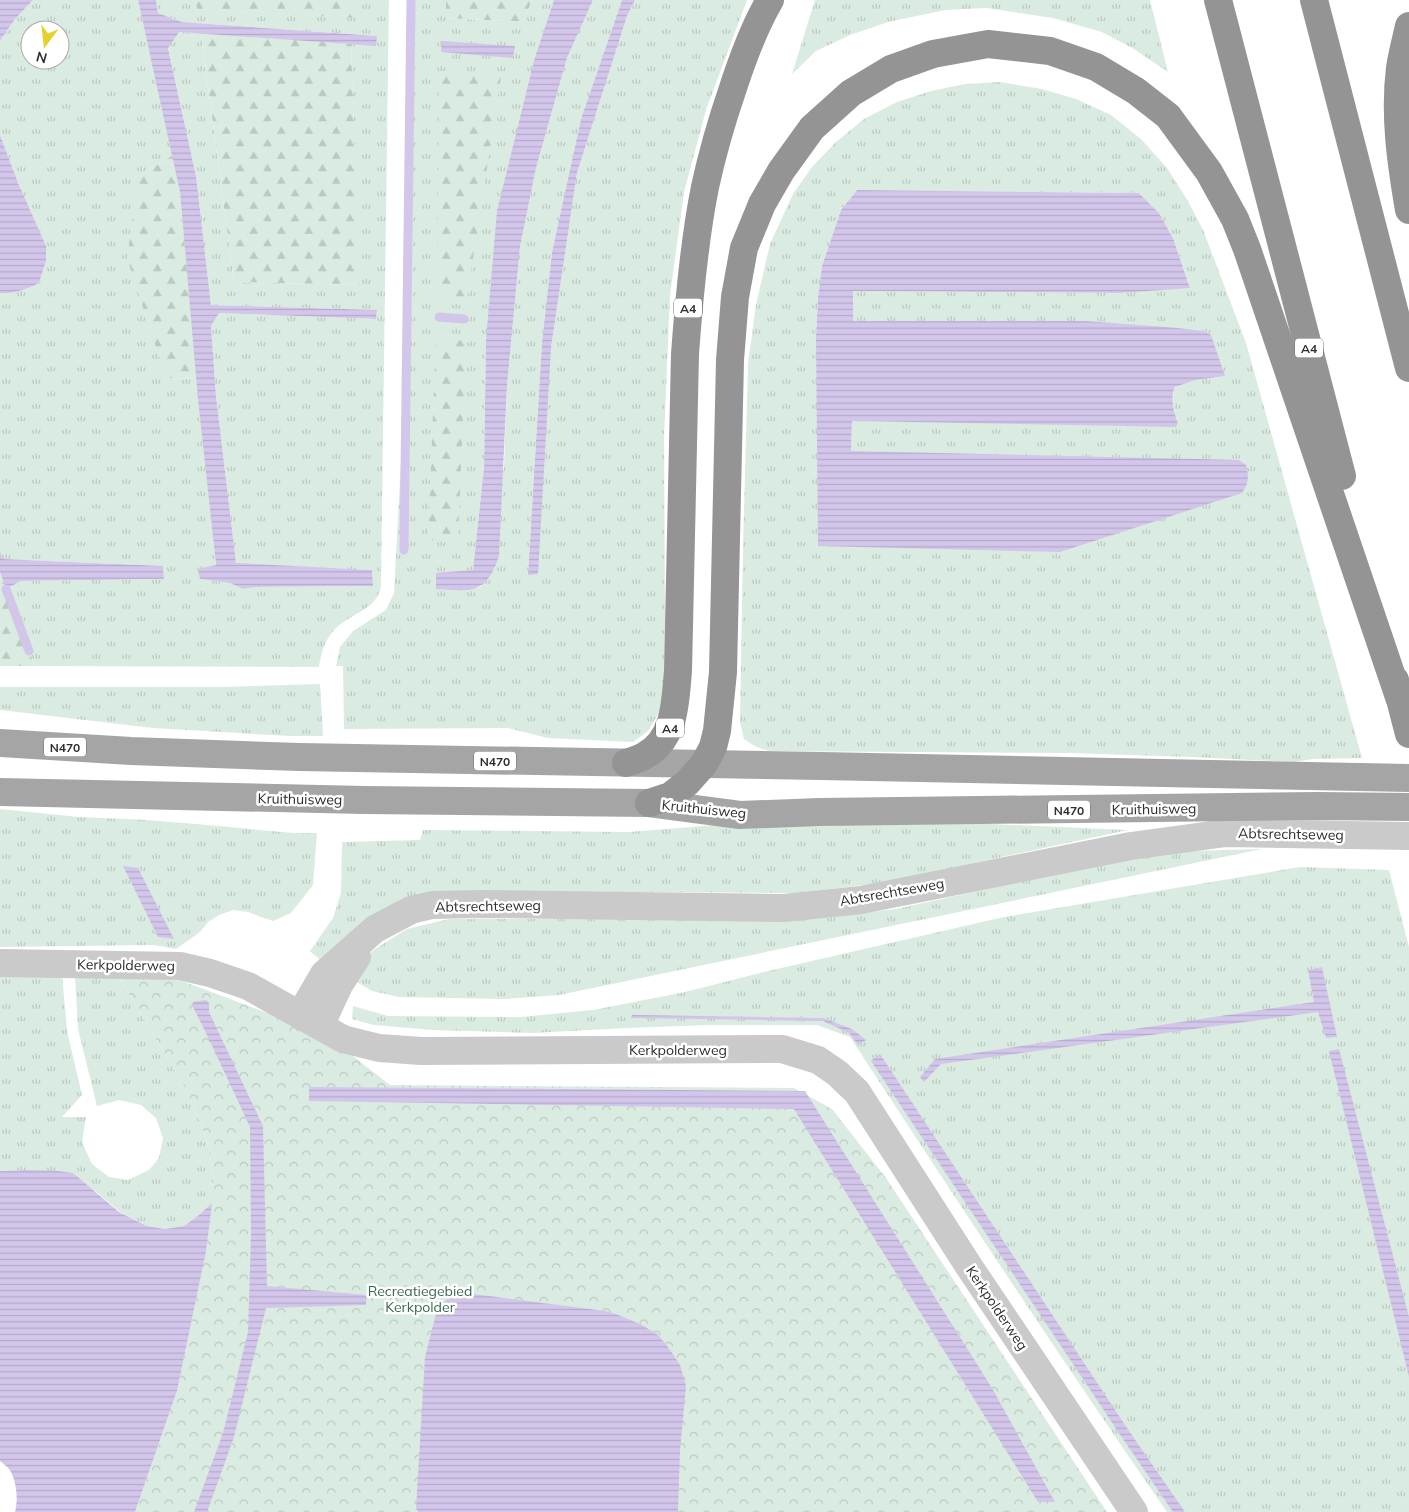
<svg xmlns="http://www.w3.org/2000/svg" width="1409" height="1512" viewBox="0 0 1409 1512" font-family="Mulish,sans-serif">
	<defs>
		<pattern id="grass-tufts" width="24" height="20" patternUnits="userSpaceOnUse" patternTransform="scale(1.25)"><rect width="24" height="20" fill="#daebe1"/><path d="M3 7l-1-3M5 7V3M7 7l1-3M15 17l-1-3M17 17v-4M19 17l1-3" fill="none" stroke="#bbcac1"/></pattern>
		<pattern id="forest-firs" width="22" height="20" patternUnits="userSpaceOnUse" patternTransform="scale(1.25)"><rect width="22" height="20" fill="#daebe1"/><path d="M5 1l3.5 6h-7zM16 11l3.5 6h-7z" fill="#bbcac1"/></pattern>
		<pattern id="park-crowns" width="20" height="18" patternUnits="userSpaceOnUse" patternTransform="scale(1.25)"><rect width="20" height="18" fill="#daebe1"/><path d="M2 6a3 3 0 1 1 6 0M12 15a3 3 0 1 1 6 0" fill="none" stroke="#bbcac1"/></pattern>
		<pattern id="water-rules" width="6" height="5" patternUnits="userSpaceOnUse" patternTransform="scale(1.25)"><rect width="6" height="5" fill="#d3c6eb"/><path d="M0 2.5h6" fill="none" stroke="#b5aaca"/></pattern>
	</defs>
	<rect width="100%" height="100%" fill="#fff"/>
	<!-- grass -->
	<g fill="url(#grass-tufts)" fill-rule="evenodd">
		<path d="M 33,0 L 138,0 L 173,155 L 139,176 L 166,378 L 197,379 L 216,566 L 200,579 L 230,583 L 243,589 L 255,587 L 373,586 L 372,570 L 236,564 L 216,396 L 211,326 L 219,313 L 376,319 L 377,310 L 211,305 L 196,176 L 168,47 L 178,32 L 201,33 L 234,282 L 359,285 L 351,44 L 377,36 L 182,22 L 158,13 L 156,0 L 195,0 L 197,9 L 355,17 L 355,0 L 389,0 L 381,579 C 381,583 381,587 380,591 C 374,611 343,616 331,634 C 323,644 321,655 319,667 L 35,666 L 6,589 L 21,581 L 164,579 L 163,566 L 3,559 L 0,552 L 0,293 L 5,293 L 39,283 L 46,261 L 0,135 L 0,41 L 15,19 ZM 30,30 L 60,30 L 60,60 L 30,60 Z"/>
		<path d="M 415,0 L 446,0 L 446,18 L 523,22 L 532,0 L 554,0 L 535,57 L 486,340 L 484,467 L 473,570 L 456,572 L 436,589 L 461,590 L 481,587 L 504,467 L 507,386 L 520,247 L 536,168 L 567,58 L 593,0 L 622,0 L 581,119 L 552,252 L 542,342 L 528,575 L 551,348 L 577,173 L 627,16 L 635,0 L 747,0 L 706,110 L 684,192 L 670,295 L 664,437 L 665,614 L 664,705 L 648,731 L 633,742 L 548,738 L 508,728 L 344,729 L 343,666 L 336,666 L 340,647 L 353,631 L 386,610 L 394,593 L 410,291 Z"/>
		<path d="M 815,0 L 1150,0 L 1168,72 L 1134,49 L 1102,32 L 1053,18 L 987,8 L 945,10 L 888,22 L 850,35 L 816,51 L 792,74 Z"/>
		<path d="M 1000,82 L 1042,89 L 1076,99 L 1111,115 L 1141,139 L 1167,168 L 1188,201 L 1203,230 L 1246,343 L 1362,758 L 1313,759 L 1294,762 L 1193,757 L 1071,753 L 770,751 C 760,749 752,745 744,739 L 740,722 L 743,549 L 748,364 L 756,305 L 770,244 L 793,194 L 812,167 L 836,142 L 864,119 L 897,102 L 931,91 L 965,84 ZM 857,190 L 1139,193 L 1159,213 L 1173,238 L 1190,287 L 1120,293 L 853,291 L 853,321 L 1086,321 L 1225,376 L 1196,380 L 1175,387 C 1171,397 1174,413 1178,423 L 1176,426 L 852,421 L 851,451 L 816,337 L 818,297 L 822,266 L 841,210 Z"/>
		<path d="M 320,684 L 323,736 L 290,736 L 153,728 L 0,710 L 0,687 L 221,687 Z"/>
		<path d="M 0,809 L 79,817 L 147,820 L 196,824 L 293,833 L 317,833 L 313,885 L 291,913 L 273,921 L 248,912 L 233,910 L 219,915 L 208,922 L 200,932 L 176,949 L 154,945 L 0,947 Z"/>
		<path d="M 779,820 L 924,821 L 1128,830 L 881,883 L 796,893 L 455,891 L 403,898 L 362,924 L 324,963 L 310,951 L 333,918 L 341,893 L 342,842 L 420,840 L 423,830 L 628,832 Z"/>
		<path d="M 1262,849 L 559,995 L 504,999 L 399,997 L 372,991 L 353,980 L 372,951 L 407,929 L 449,919 L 814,919 L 896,909 L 1123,859 L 1189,851 Z"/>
		<path d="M 1300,867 L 1389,870 L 1409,947 L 1409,1512 L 1167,1512 C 1058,1355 954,1196 850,1037 L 817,1025 L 709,1025 L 626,1028 L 533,1033 L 433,1030 L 374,1025 L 352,1019 L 353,1006 L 388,1016 L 521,1017 L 593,1010 L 685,992 L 768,971 L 1004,917 Z"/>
		<path d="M 0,973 L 62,974 L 67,1031 L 82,1095 L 62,1117 L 86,1117 L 82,1142 L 92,1164 L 109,1177 L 128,1180 L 149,1170 L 159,1158 L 163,1138 L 156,1118 L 141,1105 L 119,1100 L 97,1106 L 78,1029 L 75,976 L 119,977 L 186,1089 L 207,1140 L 214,1178 L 212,1203 L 199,1215 L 185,1226 L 165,1229 L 147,1226 L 120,1212 L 94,1190 L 25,1170 L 0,1171 Z"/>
	</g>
	<!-- forest -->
	<g fill="url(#forest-firs)">
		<path d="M 195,0 L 355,0 L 355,18 L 197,9 Z"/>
		<path d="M 446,0 L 532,0 L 523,22 L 446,18 Z"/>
		<path d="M 201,33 L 351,44 L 360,285 L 234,282 Z"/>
		<path d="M 439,71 L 501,77 L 467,298 L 437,297 Z"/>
		<path d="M 173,155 L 180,192 L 197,379 L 166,378 L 127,258 L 139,176 Z"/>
		<path d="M 436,339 L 466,341 L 458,542 L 428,540 Z"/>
		<path d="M 0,572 L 35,666 L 0,666 Z"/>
	</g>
	<!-- park -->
	<path fill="url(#park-crowns)" d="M 119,977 L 156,977 L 182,981 L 281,1018 L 349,1053 L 390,1085 L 794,1088 L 832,1109 L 886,1178 L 1107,1512 L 135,1512 L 177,1391 L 206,1252 L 214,1178 L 207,1140 L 186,1089 Z"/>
	<!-- water -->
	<g fill="url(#water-rules)">
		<path d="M 0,0 L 33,0 L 15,19 L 0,41 Z"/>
		<path d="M 138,0 L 156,0 L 158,13 L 182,22 L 377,36 L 376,46 L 179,32 L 168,48 L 196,176 L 211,305 L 377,310 L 376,319 L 219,313 L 211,326 L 216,396 L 236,563 L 372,570 L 373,586 L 255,587 L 243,589 L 230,583 L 200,579 L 198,569 L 216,565 L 198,399 L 180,192 Z"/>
		<path d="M 554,0 L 593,0 L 567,58 L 536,168 L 520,247 L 507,386 L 499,556 C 486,595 472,591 436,589 L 436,573 L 473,570 L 484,467 L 486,340 L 497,211 L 535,57 Z"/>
		<path d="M 622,0 L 635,0 L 627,16 L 577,173 L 551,348 L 538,574 L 528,575 L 542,342 L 552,252 L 581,119 Z"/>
		<path d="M 442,41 L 515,46 L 513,58 L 441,52 Z"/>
		<path d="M 0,135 L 18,183 L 46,246 L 46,261 L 39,283 C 27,289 14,294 0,293 Z"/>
		<path d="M 857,190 L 1139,193 L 1159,213 L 1173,238 L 1190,288 L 1120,293 L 853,291 L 853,321 L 1086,321 L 1178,328 L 1203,331 L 1211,335 L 1225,376 L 1196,380 L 1175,387 C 1170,397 1174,413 1178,423 L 1176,427 L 852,421 L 851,451 L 1239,460 L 1246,465 C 1249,476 1249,483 1242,493 L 1060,552 L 818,546 L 816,337 L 818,297 L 822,266 L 841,210 Z"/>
		<path d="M 0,552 L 3,559 L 163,566 L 164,579 L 21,581 L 6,589 L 0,572 Z"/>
		<path d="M 123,866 L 138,868 L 174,939 L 158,937 Z"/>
		<path d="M 1322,967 L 1337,1037 L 1326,1038 L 1318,1012 L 941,1064 L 924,1082 L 920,1077 L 935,1059 L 1314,1002 L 1308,970 Z"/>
		<path d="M 206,1000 L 209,1003 L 209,1012 L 263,1126 L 267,1286 L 366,1295 L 366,1305 L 266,1308 L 234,1437 L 207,1512 L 194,1512 L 223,1433 L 248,1332 L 251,1234 L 250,1127 L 208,1037 L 192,1005 L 193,1002 Z"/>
		<path d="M 632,1015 L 823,1018 L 852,1029 L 866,1040 L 858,1045 L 849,1033 L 823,1021 L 631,1018 Z"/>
		<path d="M 1339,1049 L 1409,1317 L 1409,1377 L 1329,1051 Z"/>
		<path d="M 880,1054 L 1127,1428 L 1185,1512 L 1173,1512 L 1121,1436 L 871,1061 Z"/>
		<path d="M 309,1087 L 805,1091 L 992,1388 L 1055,1502 L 1038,1502 L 794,1109 L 309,1101 Z"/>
		<path d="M 25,1170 L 59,1171 L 73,1173 L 119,1212 L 147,1226 L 165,1229 L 184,1226 L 199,1215 L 212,1203 L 206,1252 L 177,1391 L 135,1512 L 15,1512 C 18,1500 17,1484 11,1472 C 9,1468 4,1464 0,1461 L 0,1171 Z"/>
		<path d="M 458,1292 L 605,1311 L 616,1314 L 642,1325 L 658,1335 L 668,1347 L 680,1365 L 686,1386 L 680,1451 L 678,1512 L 418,1512 L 416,1508 L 425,1357 L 438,1306 Z"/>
	</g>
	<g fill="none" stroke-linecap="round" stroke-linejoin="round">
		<!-- stream -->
		<g stroke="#d3c6eb" stroke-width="9">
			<path d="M 439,317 L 464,319"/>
			<path d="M 404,550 L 411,0"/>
			<path d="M 6,589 L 29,651"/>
		</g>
		<!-- street -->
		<g stroke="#cacaca" stroke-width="28">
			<path d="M 0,963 L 180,966 L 210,973 L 248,986 L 343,1039 L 379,1048 L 421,1051 L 782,1049 L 818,1060 L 837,1073 L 857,1092 L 970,1268 L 1134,1512"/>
			<path d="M 300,1015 L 324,974 L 375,929 L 411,910 L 432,905 L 482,904 L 784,908 L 861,900 L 1131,846 L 1226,833 L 1409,836"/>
			<path d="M 320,1026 L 339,985 L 357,957"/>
		</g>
		<!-- primary -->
		<g stroke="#a5a5a5" stroke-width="28">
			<path d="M 0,743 L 131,751 L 299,757 L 821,766 L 1409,778"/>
			<path d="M 0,792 L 364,800 L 649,803 L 740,815 L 819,812 L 1319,806 L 1409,807"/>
		</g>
		<!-- highway -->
		<g stroke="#949494" stroke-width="28">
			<path d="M 1218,0 L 1342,476"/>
			<path d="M 1314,0 L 1409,368"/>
			<path d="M 1409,26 C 1406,40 1402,54 1400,68 C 1394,115 1401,163 1409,210"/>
			<path d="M 1395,680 L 1409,734"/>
			<path d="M 626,763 C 632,761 639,759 644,756 C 676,739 675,702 678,671 L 685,354 C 689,299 694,242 705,187 C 712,155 721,123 732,91 C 742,60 753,29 770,0"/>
			<path d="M 649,803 L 670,796 L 687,783 L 704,764 L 713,747 L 717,731 L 723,672 L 730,360 L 735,297 L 744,248 L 762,204 L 781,171 L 812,128 L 851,93 L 891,69 L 933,54 L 988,44 L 1050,51 L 1096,67 L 1136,91 L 1168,116 L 1209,172 L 1235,219 L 1247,249 L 1399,697"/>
		</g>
	</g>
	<g text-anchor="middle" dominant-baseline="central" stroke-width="5" stroke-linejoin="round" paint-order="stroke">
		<!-- shield labels -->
		<g fill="#fff" stroke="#6c6c6c" stroke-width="1">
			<rect x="674" y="298.5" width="28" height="19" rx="4"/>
			<rect x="1295" y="338.5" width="28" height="19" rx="4"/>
			<rect x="656" y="718.5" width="28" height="19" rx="4"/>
			<rect x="44" y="737.5" width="42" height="19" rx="4"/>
			<rect x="474" y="751.5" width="42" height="19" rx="4"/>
			<rect x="1048" y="800.5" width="42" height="19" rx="4"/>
		</g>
		<g font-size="12" font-weight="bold" fill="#2d2d2d">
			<text x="688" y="308">A4</text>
			<text x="1309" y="348">A4</text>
			<text x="670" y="728">A4</text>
			<text x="65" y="747">N470</text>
			<text x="495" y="761">N470</text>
			<text x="1069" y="810">N470</text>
		</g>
		<!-- street labels -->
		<g font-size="14" fill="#2d2d2d" stroke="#fff">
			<text transform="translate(300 799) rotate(1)">Kruithuisweg</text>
			<text transform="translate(704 809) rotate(6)">Kruithuisweg</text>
			<text transform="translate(1154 809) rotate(-1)">Kruithuisweg</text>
			<text transform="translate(1291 834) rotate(1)">Abtsrechtseweg</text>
			<text transform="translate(892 892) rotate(-10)">Abtsrechtseweg</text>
			<text transform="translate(488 906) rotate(-1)">Abtsrechtseweg</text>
			<text transform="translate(126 965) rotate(1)">Kerkpolderweg</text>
			<text x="678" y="1050">Kerkpolderweg</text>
			<text transform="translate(997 1308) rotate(56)">Kerkpolderweg</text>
		</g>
		<!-- park labels -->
		<g font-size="14" fill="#3a6851" stroke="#fff">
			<text x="420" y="1291">Recreatiegebied<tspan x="420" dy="16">Kerkpolder</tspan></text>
		</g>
	</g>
	<!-- north arrow -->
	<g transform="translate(45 45) rotate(195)"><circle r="24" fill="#ffffff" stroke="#ababab"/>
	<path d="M0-4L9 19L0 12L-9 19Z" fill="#e6d12d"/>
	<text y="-8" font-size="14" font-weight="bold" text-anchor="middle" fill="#2d2d2d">N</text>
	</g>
</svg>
